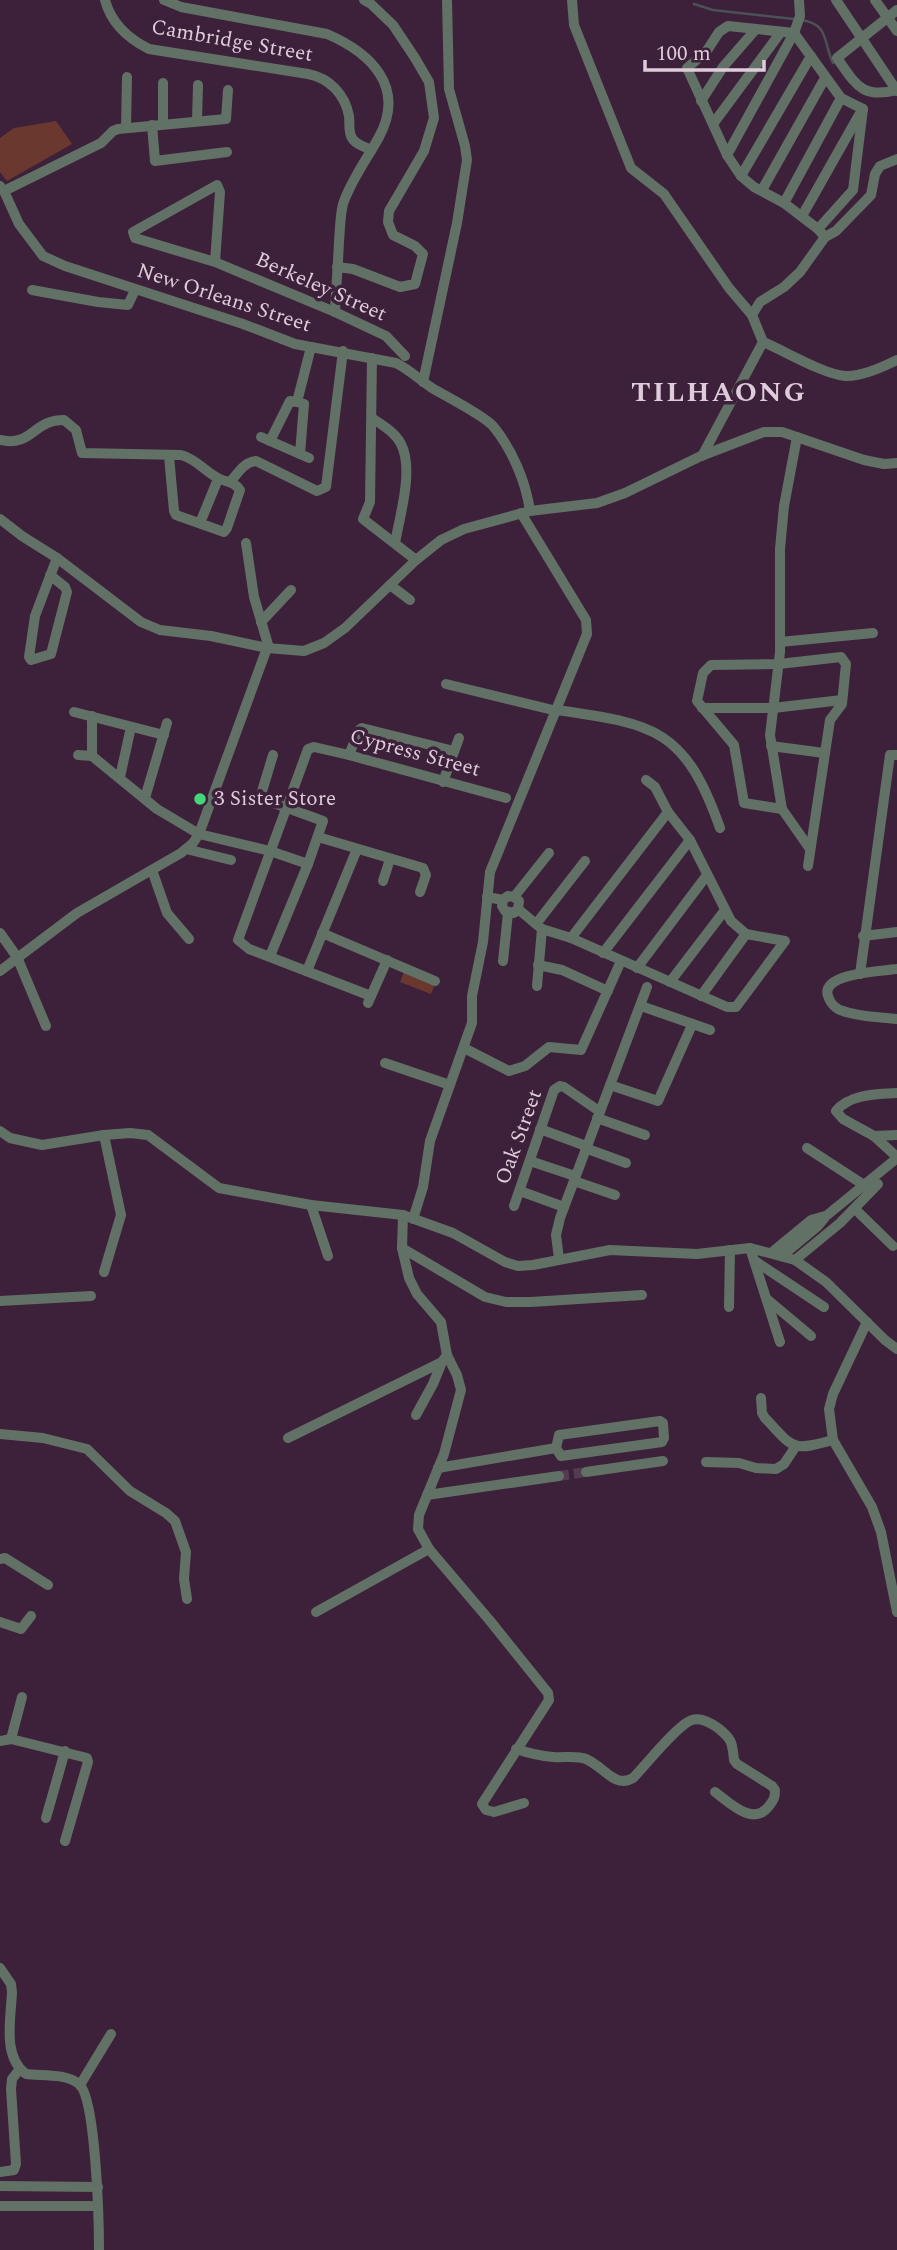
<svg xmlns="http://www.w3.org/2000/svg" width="897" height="2250" viewBox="0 0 897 2250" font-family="Spectral,serif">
	<rect width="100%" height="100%" fill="#3d213a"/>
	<!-- green -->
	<g fill="#6a382f">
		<path d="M 56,121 L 72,144 L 7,181 L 0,172 L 0,138 L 14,128 Z"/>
		<path d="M 406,967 L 437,980 L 431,994 L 400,982 Z"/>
	</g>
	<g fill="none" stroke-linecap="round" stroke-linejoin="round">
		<!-- stream -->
		<g stroke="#4c5057" stroke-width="2.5">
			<path d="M 694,4 L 713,10 L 794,19"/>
			<path d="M 801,20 C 830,24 823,43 833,63"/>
		</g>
		<!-- minor-tunnel -->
		<path stroke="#553b52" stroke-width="10" stroke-dasharray="10 5" stroke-linecap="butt" d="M 559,1476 L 586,1472"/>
		<!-- minor -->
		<g stroke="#617165" stroke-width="10">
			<path d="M 105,0 C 111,23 129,39 149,49 L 308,74 C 329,78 345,94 349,116 C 350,123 348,132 352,138 C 355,144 365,147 371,150"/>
			<path d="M 164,0 L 181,7 L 327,34 C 371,53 406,87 379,137 C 367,159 351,180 343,204 C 340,216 340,230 339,242 C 338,265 336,288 335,312"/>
			<path d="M 572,0 L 574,25 L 631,168 L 664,194 L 729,288 L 752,315 L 763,342 C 785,351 823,374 845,376 C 861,377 883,367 897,360"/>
			<path d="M 836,0 L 897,91"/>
			<path d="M 875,0 L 897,31"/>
			<path d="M 897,10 L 837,58 C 856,85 862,99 897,90"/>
			<path d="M 163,83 L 163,124"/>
			<path d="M 701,101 L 723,67 L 756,29"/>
			<path d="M 197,121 L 198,85"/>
			<path d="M 713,124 L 781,32"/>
			<path d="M 152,125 L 155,161 L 227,152"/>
			<path d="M 126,128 L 127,77"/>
			<path d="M 727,155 L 794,33 L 800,16 L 799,0"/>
			<path d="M 741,176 L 811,56"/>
			<path d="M 0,186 L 4,191 L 19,224 L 43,256 L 65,266 L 243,324 L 295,344 L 396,363 C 410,370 420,380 432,388 C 447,397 483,415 493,426 C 512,449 526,482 530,511"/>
			<path d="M 762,190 L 825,78"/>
			<path d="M 4,191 L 101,143 L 113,131 L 118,129 L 226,119 L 228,90"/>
			<path d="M 784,203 L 841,98"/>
			<path d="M 802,216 L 859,115"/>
			<path d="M 818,229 L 853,190 L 863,109"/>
			<path d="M 825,237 L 818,229 L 784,203 L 754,187 L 741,176 L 727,155 L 687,68 L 706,52 L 719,32 L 728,26 L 794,33 L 841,98 L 863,109"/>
			<path d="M 215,262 L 220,192 L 217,185 L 133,232 L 135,238 L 215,262 L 335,312 L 386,336 L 405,356"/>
			<path d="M 337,267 L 353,269 L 400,287 L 415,284 L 423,254 L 415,246 L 393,235 L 388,222 L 389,211 L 424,151 L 434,118 L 429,82 L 415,58 L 393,25 L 371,4 L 364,0"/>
			<path d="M 32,290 L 98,302 L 128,305 L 135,290"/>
			<path d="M 752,315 L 760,302 L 784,287 L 800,272 L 825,237 L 836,231 L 871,195 L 875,174 L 880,166 L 897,159"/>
			<path d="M 372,358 L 370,502 L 363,519 L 416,560"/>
			<path d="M 423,382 L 457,223 L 467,160 L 465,146 L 449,89 L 447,0"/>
			<path d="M 297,402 L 304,404 L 300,454"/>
			<path d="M 372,418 C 382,425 395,432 401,444 C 414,469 400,515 395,543"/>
			<path d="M 261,437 L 309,458"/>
			<path d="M 797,437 L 784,506 L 780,549 L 780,652 L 770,735 L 782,809 L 810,849"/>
			<path d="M 0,440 C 33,447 32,420 64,420 L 76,430 L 82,453 L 181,455 C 197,459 206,473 220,479 C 229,483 233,481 240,490 L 227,528 L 224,532 L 176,515 L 174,511 L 169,456"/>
			<path d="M 270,441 L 290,401 L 297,402 L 311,347"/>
			<path d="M 702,456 L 763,342"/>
			<path d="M 231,481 C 238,473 244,462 256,461 L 317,491 L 326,487 L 343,351"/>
			<path d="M 0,519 L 22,536 L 57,558 L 141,622 L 160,630 L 211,636 L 267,648 L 304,651 L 324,643 L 345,628 L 416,560 L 441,540 L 464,529 L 530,511 L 597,503 L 625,493 L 701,456 L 764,432 L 782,432 L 864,460 L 884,464 L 897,463"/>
			<path d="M 200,523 L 218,479"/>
			<path d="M 246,543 L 254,597 L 269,648"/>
			<path d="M 50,575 L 65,587 L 67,592 L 51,654 L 31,660 L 29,657 L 35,616 L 57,558"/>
			<path d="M 390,585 L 410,600"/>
			<path d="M 261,622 L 291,590"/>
			<path d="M 780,642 L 873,633"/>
			<path d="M 446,684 L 557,711"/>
			<path d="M 702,708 L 773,708 L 842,700"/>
			<path d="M 557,710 C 655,724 685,729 720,828"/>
			<path d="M 74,712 L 164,735"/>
			<path d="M 92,716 L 92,756"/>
			<path d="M 771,746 L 824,753"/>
			<path d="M 78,755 L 92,756 L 157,809 L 199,834 L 270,851 L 308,864"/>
			<path d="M 349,755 L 359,730 L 362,728 L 454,751"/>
			<path d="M 120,777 L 131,727"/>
			<path d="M 443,782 L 459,738"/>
			<path d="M 145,798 L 167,723"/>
			<path d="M 782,809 L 744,803 L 734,745 L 697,701 L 703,673 L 711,665 L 779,664 L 841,657 L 846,664 L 842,704 L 830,720 L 808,866"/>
			<path d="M 318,837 L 423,868 L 426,875 L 420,892"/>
			<path d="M 186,849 L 231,860"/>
			<path d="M 152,870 L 167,913 L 189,939"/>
			<path d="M 383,881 L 390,859"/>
			<path d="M 487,897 L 503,900 L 508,896 L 514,897 L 519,901 L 518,909 L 514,913 L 505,911 L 502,906 L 503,900"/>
			<path d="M 514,897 L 549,853"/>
			<path d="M 518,909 L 542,929 L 571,938 L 727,1007 L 736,1007 L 785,941 L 746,934 L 731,921 L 690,840 L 668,812 L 655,787 L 646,780"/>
			<path d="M 536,924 L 585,861"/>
			<path d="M 0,933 L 17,957 L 46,1026"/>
			<path d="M 322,933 L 435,981"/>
			<path d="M 863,936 L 897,932"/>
			<path d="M 571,938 L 668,812"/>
			<path d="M 603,953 L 690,840"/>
			<path d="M 270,956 L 308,864 L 323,821 L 260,798 L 273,755"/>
			<path d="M 503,961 L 508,913"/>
			<path d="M 538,965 L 562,970 L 608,991"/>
			<path d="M 637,968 L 707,875"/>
			<path d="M 897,969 C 883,971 820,973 828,996 C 830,1003 836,1009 843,1011 C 859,1017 880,1017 897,1019"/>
			<path d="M 0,971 L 77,913 L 181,853 L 193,843 L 199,834 L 267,648"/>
			<path d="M 307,971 L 357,849"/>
			<path d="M 860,974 L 890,755 L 897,755"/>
			<path d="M 670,982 L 725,910"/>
			<path d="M 537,986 L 542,929"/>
			<path d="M 371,996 L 249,949 L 238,940 L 308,749 L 314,747 L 349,755 L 506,798"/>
			<path d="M 701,996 L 746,934"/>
			<path d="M 368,1003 L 387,960"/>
			<path d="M 641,1006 L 710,1030"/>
			<path d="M 464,1048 L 509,1071 L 525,1066 L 549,1047 L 581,1050 L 621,961"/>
			<path d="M 385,1063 L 450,1085"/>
			<path d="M 610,1085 L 658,1101 L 692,1025"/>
			<path d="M 897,1093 C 877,1094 849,1094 836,1111 L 843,1119 L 874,1136 L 897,1157"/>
			<path d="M 597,1118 L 645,1135"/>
			<path d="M 540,1129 L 586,1146"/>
			<path d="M 0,1131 L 10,1138 L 42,1145 L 104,1135 L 130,1133 L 148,1135 L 219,1188 L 311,1205 L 403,1215 L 453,1233 L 505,1262 L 518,1266 L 533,1265 L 610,1250 L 697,1254 L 750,1248 L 795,1260 L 826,1282 L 885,1340 L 897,1349"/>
			<path d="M 104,1135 L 121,1215 L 104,1272"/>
			<path d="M 874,1136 L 897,1135"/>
			<path d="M 585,1148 L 626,1163"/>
			<path d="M 807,1148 L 864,1185"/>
			<path d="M 530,1161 L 575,1176"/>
			<path d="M 574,1181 L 615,1195"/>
			<path d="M 520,1191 L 564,1207"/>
			<path d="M 311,1205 L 328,1256"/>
			<path d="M 514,1206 L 554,1090 L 560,1086 L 564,1087 L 599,1111"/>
			<path d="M 855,1209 L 893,1246"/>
			<path d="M 403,1215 L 402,1248 L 409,1278 L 417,1294 L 441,1322 L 447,1355 L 457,1375 L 461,1390 L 444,1454 L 419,1515 L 418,1529 L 429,1549 L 491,1622 L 548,1693 L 549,1700 L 482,1804 L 486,1810 L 494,1812 L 524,1803"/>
			<path d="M 413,1219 L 423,1187 L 430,1141 L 472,1023 L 472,996 L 483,942 L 490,872 L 587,634 L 586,620 L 521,513"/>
			<path d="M 402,1248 L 485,1297 L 506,1302 L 531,1302 L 642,1295"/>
			<path d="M 750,1248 L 780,1342"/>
			<path d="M 771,1253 L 811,1220 L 825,1216"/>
			<path d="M 782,1256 L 818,1226 L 826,1216 L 897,1158"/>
			<path d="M 559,1259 L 556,1235 L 560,1218 L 647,987"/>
			<path d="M 795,1260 L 840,1223 L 878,1184"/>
			<path d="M 755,1261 L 824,1307"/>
			<path d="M 768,1300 L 811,1336"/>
			<path d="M 0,1301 L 91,1296"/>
			<path d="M 729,1307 L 730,1250"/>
			<path d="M 867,1322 L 833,1394 L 829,1409 L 833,1440 L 872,1507 L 881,1532 L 897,1612"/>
			<path d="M 761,1398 L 762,1413 L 765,1418 C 794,1448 790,1452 833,1440"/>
			<path d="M 416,1415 L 433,1384 L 442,1362"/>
			<path d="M 660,1421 L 663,1423 L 664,1438 L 662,1442 L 561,1456 L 556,1448 L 559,1435 Z"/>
			<path d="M 0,1434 L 43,1438 L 87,1449 L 130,1491 L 166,1513 L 175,1521 L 186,1552 L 184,1579 L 187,1599"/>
			<path d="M 288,1438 L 442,1362 L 447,1355"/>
			<path d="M 706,1462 L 739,1463 L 756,1468 L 776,1469 L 784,1464 L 796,1446"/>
			<path d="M 438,1468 L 556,1448"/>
			<path d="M 586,1472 L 663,1461"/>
			<path d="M 427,1495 L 559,1476"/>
			<path d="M 0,1559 L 5,1558 L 48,1585"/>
			<path d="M 316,1612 L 429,1549"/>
			<path d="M 0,1622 L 21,1629 L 31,1616"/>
			<path d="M 11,1739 L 22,1697"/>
			<path d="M 0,1741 L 11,1739 L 87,1758 L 88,1762 L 65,1841"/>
			<path d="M 516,1749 C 528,1753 540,1756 553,1757 C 564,1758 576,1755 586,1759 C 603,1766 615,1789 633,1778 C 645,1766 678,1724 692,1720 C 701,1717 711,1723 718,1728 C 733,1740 732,1743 734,1760 L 737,1764 L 772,1786 L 775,1790 C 775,1797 774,1800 769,1806 C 753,1827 730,1803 715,1792"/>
			<path d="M 46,1818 L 65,1751"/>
			<path d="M 0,1968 L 11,1984 L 12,1992 C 11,2018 2,2057 26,2074 C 41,2076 66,2073 79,2084 C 96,2098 99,2223 99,2250"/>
			<path d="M 80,2085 L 111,2034"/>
			<path d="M 0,2172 L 14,2170 L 16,2164 L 11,2089 L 12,2079 L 19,2070"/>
			<path d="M 0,2186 L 98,2187"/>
			<path d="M 0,2206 L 98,2206"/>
		</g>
	</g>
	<!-- markers -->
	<circle fill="#44d77a" stroke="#3d213a" stroke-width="2.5" cx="200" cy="799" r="7"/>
	<g text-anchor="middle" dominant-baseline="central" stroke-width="7" stroke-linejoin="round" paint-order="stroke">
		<!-- street labels -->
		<g font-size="21" fill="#dfccdb" stroke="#3d213a">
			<text transform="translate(232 41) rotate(10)">Cambridge Street</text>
			<text transform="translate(321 287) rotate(24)">Berkeley Street</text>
			<text transform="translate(224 298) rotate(18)">New Orleans Street</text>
			<text transform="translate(415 753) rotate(15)">Cypress Street</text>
			<text transform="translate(519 1137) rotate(-70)">Oak Street</text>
		</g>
		<!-- poi labels -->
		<g font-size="21" fill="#dfccdb" stroke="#3d213a" text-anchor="start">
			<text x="214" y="799">3 Sister Store</text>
		</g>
		<!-- district labels -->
		<g font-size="28" font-weight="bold" letter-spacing="2" fill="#dfccdb" stroke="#3d213a">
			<text x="719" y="392">TILHAONG</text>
		</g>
	</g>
	<!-- scale -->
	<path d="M645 60v10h119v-10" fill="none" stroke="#dfccdb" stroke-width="3.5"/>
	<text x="656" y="60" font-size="21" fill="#dfccdb" stroke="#3d213a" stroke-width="5" paint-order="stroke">100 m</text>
</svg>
